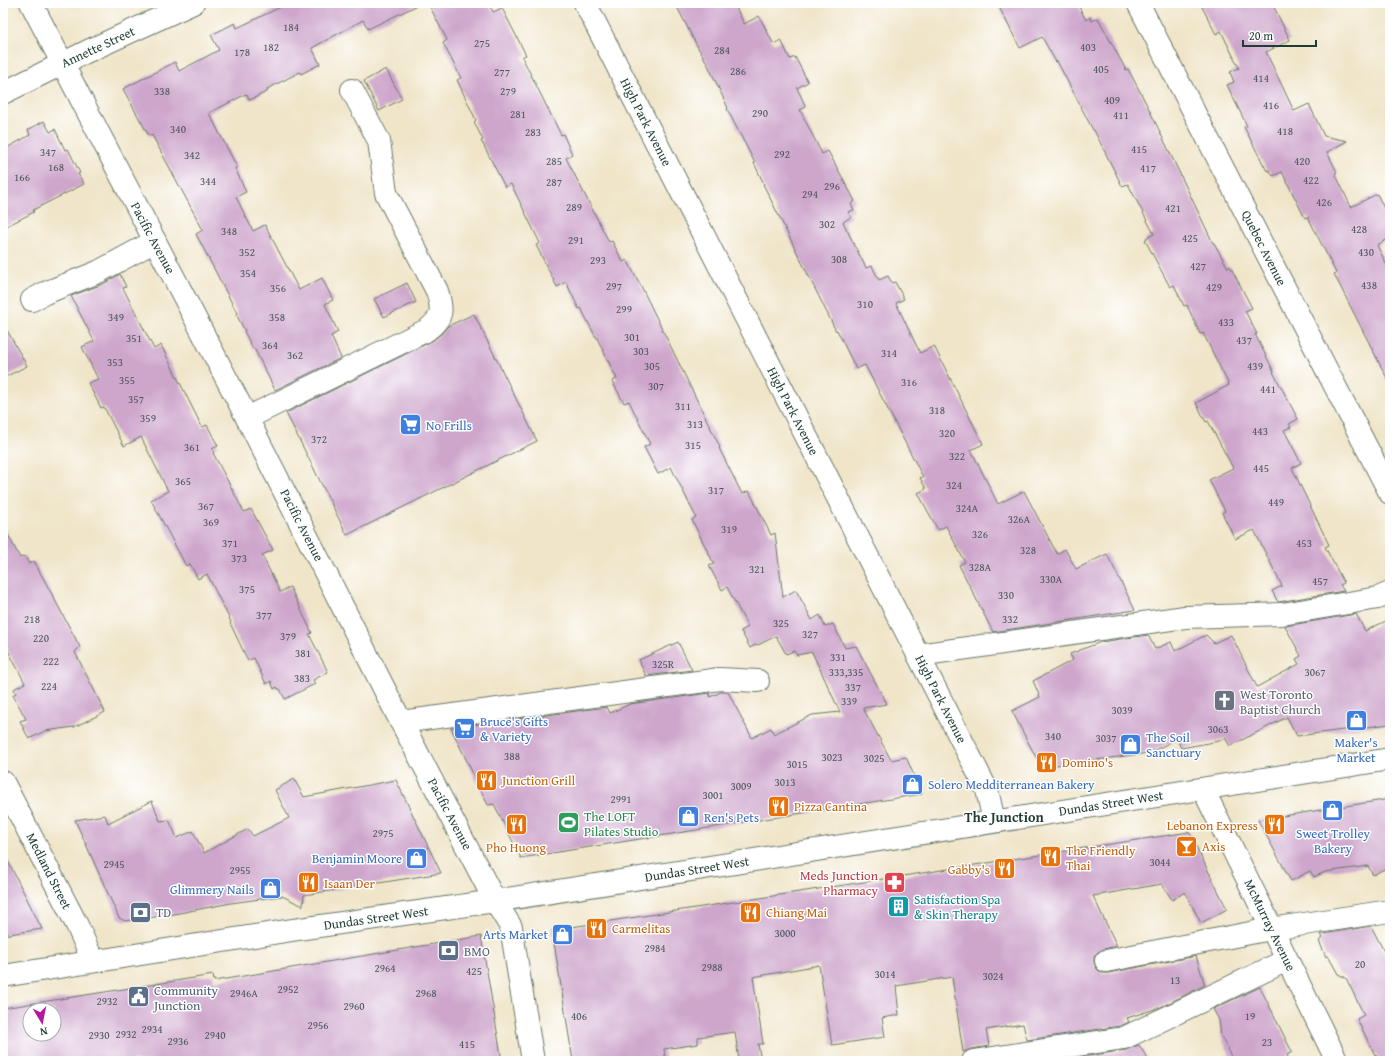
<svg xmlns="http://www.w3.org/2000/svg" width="1393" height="1064" viewBox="0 0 1393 1064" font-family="'Gentium Book Plus',serif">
	<rect width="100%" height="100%" fill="#fff"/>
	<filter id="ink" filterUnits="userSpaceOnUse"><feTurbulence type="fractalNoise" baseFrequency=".025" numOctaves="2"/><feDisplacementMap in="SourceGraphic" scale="8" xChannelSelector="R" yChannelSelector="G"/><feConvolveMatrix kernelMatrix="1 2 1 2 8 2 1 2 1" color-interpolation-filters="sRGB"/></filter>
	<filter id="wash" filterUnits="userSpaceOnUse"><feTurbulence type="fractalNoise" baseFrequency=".012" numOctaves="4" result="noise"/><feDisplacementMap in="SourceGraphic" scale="16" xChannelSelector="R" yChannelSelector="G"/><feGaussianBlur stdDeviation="0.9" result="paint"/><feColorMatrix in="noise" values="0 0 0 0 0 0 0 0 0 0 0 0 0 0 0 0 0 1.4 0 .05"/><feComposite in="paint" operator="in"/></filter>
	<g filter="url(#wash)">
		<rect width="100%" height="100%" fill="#f0e5c9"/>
		<g id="blocks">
			<!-- building -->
			<g fill="#cea6cc" fill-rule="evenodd">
				<path d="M 289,3 L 422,3 L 368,29 L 363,20 L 312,48 L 320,64 L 301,74 L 300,72 L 267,89 L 268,91 L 250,100 L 246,94 L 209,113 L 237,167 L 235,168 L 246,192 L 236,197 L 253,231 L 265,225 L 299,290 L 322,278 L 333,300 L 325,304 L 338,332 L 331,336 L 341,358 L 275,390 L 254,348 L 253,349 L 244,331 L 245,331 L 236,314 L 237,313 L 196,234 L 203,230 L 152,135 L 149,136 L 123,89 L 175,62 L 179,71 L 219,50 L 211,35 L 235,23 L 237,28 Z"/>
				<path d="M 428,3 L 488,3 L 493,12 L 502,8 L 526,55 L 522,57 L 561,135 L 563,134 L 572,154 L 566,158 L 609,242 L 612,241 L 623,262 L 627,260 L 641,286 L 720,447 L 719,448 L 742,494 L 749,491 L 771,535 L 775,533 L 783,597 L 796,590 L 812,620 L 820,615 L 825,627 L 833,624 L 845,648 L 856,646 L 887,704 L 863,708 L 891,760 L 906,757 L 922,794 L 521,858 L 494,804 L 488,805 L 451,728 L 607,707 L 610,713 L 630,704 L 709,693 L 710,697 L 721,692 L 728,692 L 752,738 L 771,728 L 774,734 L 812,715 L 840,712 L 812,652 L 797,655 L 794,651 L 786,654 L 776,636 L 758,645 L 757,644 L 750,648 L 741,631 L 748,627 L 727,587 L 722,590 L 709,566 L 714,564 L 692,520 L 696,517 L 671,467 L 658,474 L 644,447 L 650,444 L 629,401 L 624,403 L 612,381 L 617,379 L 596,336 L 595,336 L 581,308 L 579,309 L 566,282 L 557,287 L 536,245 L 540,243 L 511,184 L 505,187 L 484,146 L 481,141 L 483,140 L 474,122 L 476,120 L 457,80 L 461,78 L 443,43 L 447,40 Z"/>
				<path d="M 675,3 L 734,3 L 744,24 L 759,16 L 773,43 L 774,44 L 781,40 L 790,59 L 795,57 L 808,82 L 797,88 L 806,107 L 800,110 L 822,154 L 828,151 L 855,201 L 851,204 L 854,210 L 848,212 L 851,217 L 843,222 L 866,268 L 872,266 L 879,280 L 888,276 L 892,283 L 895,282 L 904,299 L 896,303 L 920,353 L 934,346 L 983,444 L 971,450 L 998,504 L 1024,491 L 1057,554 L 1065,549 L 1076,569 L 1107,554 L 1135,610 L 993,632 L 959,565 L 965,562 L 946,526 L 938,530 L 918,493 L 926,489 L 920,478 L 923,477 L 865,365 L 856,369 L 837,330 L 836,331 L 763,184 L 764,184 L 754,163 L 755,163 L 727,109 L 728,108 L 707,63 L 696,44 Z"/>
				<path d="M 997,3 L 1077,3 L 1086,20 L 1090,17 L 1092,21 L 1098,18 L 1126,70 L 1128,69 L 1147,105 L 1213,243 L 1214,243 L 1228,268 L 1230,266 L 1252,308 L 1245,311 L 1257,334 L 1255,334 L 1274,372 L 1273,372 L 1298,419 L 1289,424 L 1291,427 L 1284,430 L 1301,463 L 1292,468 L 1329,545 L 1325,547 L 1344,583 L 1340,585 L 1344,591 L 1278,602 L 1272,591 L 1282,586 L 1254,530 L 1235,539 L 1222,513 L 1225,511 L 1209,480 L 1233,468 L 1208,421 L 1206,422 L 1196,403 L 1229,385 L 1203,333 L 1200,334 L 1187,305 L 1184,306 L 1174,285 L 1170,287 L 1145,240 L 1147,239 L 1146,238 L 1154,234 L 1128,184 L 1122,186 L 1094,130 L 1093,130 L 1057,61 L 1056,62 L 1042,37 L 1020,48 Z"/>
				<path d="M 1200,3 L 1272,3 L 1290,40 L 1266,52 L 1294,111 L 1309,104 L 1324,136 L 1347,141 L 1327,152 L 1337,172 L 1335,173 L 1351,207 L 1377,194 L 1390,220 L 1390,238 L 1377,245 L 1390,272 L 1390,384 L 1334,274 L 1336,273 L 1308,217 L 1305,218 L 1282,172 L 1273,176 L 1269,170 L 1267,171 L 1256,150 L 1244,127 L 1247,126 L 1227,85 L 1234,82 L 1230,72 L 1239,68 L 1221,31 L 1216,34 Z"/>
				<path d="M 386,69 L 402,99 L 379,111 L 364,81 Z"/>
				<path d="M 44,121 L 50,132 L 55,129 L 65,150 L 68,149 L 80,173 L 78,174 L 84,184 L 33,210 L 34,212 L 3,228 L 3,150 L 30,135 L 28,130 Z"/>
				<path d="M 120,274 L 126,287 L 123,288 L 154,349 L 161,345 L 202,427 L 207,425 L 218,446 L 212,449 L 214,452 L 213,453 L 244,512 L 251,509 L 273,550 L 262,555 L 280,592 L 290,587 L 312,633 L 309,634 L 328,672 L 313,680 L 315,684 L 285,699 L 280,689 L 278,689 L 277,687 L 274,689 L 271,681 L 266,684 L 254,658 L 248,661 L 230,623 L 231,622 L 207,574 L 198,579 L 190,564 L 186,566 L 151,500 L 168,491 L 141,437 L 124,446 L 104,407 L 101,408 L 88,383 L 98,379 L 82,347 L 94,341 L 71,296 L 103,284 Z"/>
				<path d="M 407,283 L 416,302 L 384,317 L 374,299 Z"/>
				<path d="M 474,314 L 537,441 L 347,535 L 286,413 L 432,341 L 441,334 L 448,326 Z"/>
				<path d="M 3,323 L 27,366 L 3,378 Z"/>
				<path d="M 3,525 L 20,558 L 25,556 L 29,564 L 34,561 L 80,647 L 75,652 L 105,712 L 74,727 L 45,731 L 29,739 L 20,721 L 26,719 L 13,695 L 16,693 L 14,689 L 25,683 L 3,641 Z"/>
				<path d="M 1356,614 L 1365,631 L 1390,619 L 1390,724 L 1297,736 L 1287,717 L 1230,746 L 1225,738 L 1219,741 L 1181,748 L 1177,739 L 1149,753 L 1041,767 L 1012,711 L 1040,697 L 1033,681 L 1073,660 L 1070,654 L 1101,642 L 1148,635 L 1155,649 L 1171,642 L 1175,651 L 1206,635 L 1214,643 L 1231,635 L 1257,687 L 1299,664 L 1296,659 L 1301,656 L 1285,626 Z"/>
				<path d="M 678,642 L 692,670 L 646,676 L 639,660 Z"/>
				<path d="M 294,779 L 304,797 L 396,780 L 441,873 L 304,895 L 303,906 L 282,896 L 231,903 L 169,915 L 125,921 L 119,918 L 75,820 L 105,815 L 108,823 L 152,801 L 160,821 L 169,820 L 177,838 L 193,831 L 204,853 L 248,829 L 253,836 L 289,818 L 275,790 Z"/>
				<path d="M 1390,799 L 1390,866 L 1373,875 L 1368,866 L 1325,872 L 1314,877 L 1310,871 L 1291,881 L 1258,820 Z"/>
				<path d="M 1189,832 L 1227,909 L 1201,923 L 1185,892 L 1172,900 L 1162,884 L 1093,896 L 1117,946 L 1104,949 L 1098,952 L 1094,957 L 1094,963 L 1097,969 L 1102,973 L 1108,973 L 1196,956 L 1205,985 L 1161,1007 L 1127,1018 L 1129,1022 L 1120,1026 L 1027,1040 L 1023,1024 L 986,1030 L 989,1046 L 971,1049 L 963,1052 L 952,977 L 896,986 L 899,1015 L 882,1018 L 885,1037 L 832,1045 L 819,965 L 753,977 L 763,1044 L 758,1044 L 761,1061 L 739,1061 L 735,1032 L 698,1037 L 698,1044 L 664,1049 L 666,1061 L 573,1061 L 552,930 Z"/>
				<path d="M 3,851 L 42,929 L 3,935 Z"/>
				<path d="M 1371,926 L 1390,963 L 1390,1061 L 1380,1061 L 1376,1054 L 1375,1055 L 1357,1019 L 1364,1015 L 1346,978 L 1338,974 L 1328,956 L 1326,957 L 1319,941 L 1323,938 L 1321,934 L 1323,934 Z"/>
				<path d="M 481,936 L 502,1061 L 3,1061 L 3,1008 L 213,975 L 214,981 ZM 30,1010 L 54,1010 L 54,1034 L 30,1034 Z"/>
				<path d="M 1260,987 L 1292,1052 L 1287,1055 L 1290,1061 L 1233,1061 L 1221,1036 L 1219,1020 L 1213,1009 Z"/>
				<path d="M 1139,1045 L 1149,1061 L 1056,1061 L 1126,1050 Z"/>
			</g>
		</g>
	</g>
	<g filter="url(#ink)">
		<use href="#blocks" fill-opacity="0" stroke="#687868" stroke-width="1"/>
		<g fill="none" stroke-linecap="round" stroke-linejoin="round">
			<defs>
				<g id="minor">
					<path d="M 31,3 L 247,418 L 397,714 L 495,901 L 511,927 L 533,1061"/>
					<path d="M 585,3 L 987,790 L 994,821"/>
					<path d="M 1138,3 L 1390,493"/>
					<path d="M 3,93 L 88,51 L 193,3"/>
					<path d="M 32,300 L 45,293 L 98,272 L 155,241"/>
					<path d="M 247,418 L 427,330 C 443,318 443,310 437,291 L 386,193 L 379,141 L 352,90"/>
					<path d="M 918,655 L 1185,617 L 1282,614 L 1378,598 L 1390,593"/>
					<path d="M 401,722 L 720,679 L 758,681"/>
					<path d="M 3,782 L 77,925 L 93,961"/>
					<path d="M 1203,789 L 1337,1061"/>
					<path d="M 1106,961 L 1271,929 L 1390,911"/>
					<path d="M 973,1061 L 1124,1038 L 1287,960"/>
				</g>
				<path id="major" d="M 3,976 L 292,930 L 495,901 L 1390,759"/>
			</defs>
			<!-- minor casing -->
			<use href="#minor" stroke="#687868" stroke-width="24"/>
			<!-- major casing -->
			<use href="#major" stroke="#687868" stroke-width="24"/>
			<!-- minor -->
			<use href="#minor" stroke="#fff" stroke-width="22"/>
			<!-- major -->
			<use href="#major" stroke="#fff" stroke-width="22"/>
		</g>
	</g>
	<!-- icons -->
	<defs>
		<symbol id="supermarket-square" viewBox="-11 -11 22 22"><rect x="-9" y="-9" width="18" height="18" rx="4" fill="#3f7fe0" stroke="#fff"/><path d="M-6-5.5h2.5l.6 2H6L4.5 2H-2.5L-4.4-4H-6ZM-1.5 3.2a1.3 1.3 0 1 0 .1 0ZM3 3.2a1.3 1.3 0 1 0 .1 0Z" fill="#fff"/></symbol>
		<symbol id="church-square" viewBox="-11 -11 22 22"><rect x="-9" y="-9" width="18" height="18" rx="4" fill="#6b7280" stroke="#fff"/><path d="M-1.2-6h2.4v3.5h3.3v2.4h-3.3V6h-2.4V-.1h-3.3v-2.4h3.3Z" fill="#fff"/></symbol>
		<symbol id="shop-square" viewBox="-11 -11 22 22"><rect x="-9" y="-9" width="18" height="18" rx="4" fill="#3f7fe0" stroke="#fff"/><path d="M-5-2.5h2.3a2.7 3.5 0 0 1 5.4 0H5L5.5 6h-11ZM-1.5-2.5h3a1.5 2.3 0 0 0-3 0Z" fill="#fff"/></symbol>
		<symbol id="restaurant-square" viewBox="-11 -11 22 22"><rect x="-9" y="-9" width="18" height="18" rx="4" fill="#e8710a" stroke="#fff"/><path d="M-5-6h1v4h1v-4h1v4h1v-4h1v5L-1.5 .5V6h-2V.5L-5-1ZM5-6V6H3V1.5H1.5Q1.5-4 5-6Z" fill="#fff"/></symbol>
		<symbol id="stadium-square" viewBox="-11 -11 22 22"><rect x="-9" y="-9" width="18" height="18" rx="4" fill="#2e9e5b" stroke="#fff"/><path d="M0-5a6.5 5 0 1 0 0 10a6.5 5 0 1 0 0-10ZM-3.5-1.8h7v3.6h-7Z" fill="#fff"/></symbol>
		<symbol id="bar-square" viewBox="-11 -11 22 22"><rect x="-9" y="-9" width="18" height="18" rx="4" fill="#e8710a" stroke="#fff"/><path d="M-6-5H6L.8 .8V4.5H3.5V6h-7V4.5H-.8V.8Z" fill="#fff"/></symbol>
		<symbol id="pharmacy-square" viewBox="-11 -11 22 22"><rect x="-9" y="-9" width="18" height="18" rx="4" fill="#e0444e" stroke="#fff"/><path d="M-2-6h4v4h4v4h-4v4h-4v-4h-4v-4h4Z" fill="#fff"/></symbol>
		<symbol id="building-square" viewBox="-11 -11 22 22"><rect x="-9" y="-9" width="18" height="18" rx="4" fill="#0f9aa8" stroke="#fff"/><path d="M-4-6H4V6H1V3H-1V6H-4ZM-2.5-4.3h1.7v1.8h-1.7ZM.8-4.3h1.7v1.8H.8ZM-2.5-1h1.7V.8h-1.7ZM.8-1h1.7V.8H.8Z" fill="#fff"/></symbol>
		<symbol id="bank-square" viewBox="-11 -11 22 22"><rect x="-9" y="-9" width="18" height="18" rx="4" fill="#5c6f8a" stroke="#fff"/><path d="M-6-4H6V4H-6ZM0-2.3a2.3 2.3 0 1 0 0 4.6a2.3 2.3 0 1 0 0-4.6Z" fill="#fff"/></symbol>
		<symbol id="civic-square" viewBox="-11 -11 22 22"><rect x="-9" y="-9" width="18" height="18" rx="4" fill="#5c6f8a" stroke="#fff"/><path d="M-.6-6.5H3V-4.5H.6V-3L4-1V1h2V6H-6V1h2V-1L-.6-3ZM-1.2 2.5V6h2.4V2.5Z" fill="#fff"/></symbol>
	</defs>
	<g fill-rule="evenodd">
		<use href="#supermarket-square" x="398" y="412" width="25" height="25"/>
		<use href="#church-square" x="1212" y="688" width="25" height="25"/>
		<use href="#shop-square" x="1344" y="708" width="25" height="25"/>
		<use href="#supermarket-square" x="452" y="716" width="25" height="25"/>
		<use href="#shop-square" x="1118" y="732" width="25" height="25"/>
		<use href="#restaurant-square" x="1034" y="750" width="25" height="25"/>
		<use href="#restaurant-square" x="474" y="768" width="25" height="25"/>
		<use href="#shop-square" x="900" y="772" width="25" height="25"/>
		<use href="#restaurant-square" x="766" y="794" width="25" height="25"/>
		<use href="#shop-square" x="1320" y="798" width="25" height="25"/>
		<use href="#shop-square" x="676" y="804" width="25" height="25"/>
		<use href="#stadium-square" x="556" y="810" width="25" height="25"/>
		<use href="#restaurant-square" x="504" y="812" width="25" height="25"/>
		<use href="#restaurant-square" x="1262" y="812" width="25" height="25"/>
		<use href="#bar-square" x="1174" y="834" width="25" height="25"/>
		<use href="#restaurant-square" x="1038" y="844" width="25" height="25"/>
		<use href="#shop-square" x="404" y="846" width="25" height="25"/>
		<use href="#restaurant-square" x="992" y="856" width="25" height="25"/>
		<use href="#pharmacy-square" x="882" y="870" width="25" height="25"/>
		<use href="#restaurant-square" x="296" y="870" width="25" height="25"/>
		<use href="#shop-square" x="258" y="876" width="25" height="25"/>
		<use href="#building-square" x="886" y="894" width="25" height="25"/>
		<use href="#bank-square" x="128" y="900" width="25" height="25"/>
		<use href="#restaurant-square" x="738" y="900" width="25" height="25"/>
		<use href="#restaurant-square" x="584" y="916" width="25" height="25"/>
		<use href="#shop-square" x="550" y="922" width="25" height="25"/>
		<use href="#bank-square" x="436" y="938" width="25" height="25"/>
		<use href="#civic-square" x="126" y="984" width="25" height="25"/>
	</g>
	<g text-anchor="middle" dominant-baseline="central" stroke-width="3" stroke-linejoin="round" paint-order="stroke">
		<!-- number labels -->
		<g font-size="11" fill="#4b575a">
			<text x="291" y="27">184</text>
			<text x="482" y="43">275</text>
			<text x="271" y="47">182</text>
			<text x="1088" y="47">403</text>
			<text x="722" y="50">284</text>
			<text x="242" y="52">178</text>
			<text x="1101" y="69">405</text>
			<text x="738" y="71">286</text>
			<text x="502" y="72">277</text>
			<text x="1261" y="78">414</text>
			<text x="162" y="91">338</text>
			<text x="508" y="91">279</text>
			<text x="1112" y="100">409</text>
			<text x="1271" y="105">416</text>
			<text x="760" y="113">290</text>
			<text x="518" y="114">281</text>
			<text x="1121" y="115">411</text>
			<text x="178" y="129">340</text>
			<text x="1285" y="131">418</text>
			<text x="533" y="132">283</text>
			<text x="1139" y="149">415</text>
			<text x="48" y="152">347</text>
			<text x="782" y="154">292</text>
			<text x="192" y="155">342</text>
			<text x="554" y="161">285</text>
			<text x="1302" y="161">420</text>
			<text x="56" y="167">168</text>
			<text x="1148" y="168">417</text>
			<text x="22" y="177">166</text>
			<text x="1311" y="180">422</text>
			<text x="208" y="181">344</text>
			<text x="554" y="182">287</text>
			<text x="832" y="186">296</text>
			<text x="810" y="194">294</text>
			<text x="1324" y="202">426</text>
			<text x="574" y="207">289</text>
			<text x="1173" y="208">421</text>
			<text x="827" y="224">302</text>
			<text x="1359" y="229">428</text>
			<text x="229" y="231">348</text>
			<text x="1190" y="238">425</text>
			<text x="576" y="240">291</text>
			<text x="247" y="252">352</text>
			<text x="1366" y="252">430</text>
			<text x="839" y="259">308</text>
			<text x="598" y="260">293</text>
			<text x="1198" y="266">427</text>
			<text x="248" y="273">354</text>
			<text x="1369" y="285">438</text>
			<text x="614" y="286">297</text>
			<text x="1214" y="287">429</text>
			<text x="278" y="288">356</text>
			<text x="865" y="304">310</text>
			<text x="624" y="309">299</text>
			<text x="116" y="317">349</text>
			<text x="277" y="317">358</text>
			<text x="1226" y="322">433</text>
			<text x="632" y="337">301</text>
			<text x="134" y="338">351</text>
			<text x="1244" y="340">437</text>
			<text x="270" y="345">364</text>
			<text x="641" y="351">303</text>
			<text x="889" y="353">314</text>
			<text x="295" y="355">362</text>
			<text x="115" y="362">353</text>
			<text x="652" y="366">305</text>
			<text x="1255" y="366">439</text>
			<text x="127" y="380">355</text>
			<text x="909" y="382">316</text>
			<text x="656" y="386">307</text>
			<text x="1268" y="389">441</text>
			<text x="136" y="399">357</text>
			<text x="683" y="406">311</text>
			<text x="937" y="410">318</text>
			<text x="148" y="418">359</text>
			<text x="695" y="424">313</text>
			<text x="1260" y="431">443</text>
			<text x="947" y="433">320</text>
			<text x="319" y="439">372</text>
			<text x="693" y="445">315</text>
			<text x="192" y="447">361</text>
			<text x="957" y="456">322</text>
			<text x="1261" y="468">445</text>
			<text x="183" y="481">365</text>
			<text x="954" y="485">324</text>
			<text x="716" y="490">317</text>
			<text x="1276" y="502">449</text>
			<text x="206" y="506">367</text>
			<text x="967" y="508">324A</text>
			<text x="1019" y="519">326A</text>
			<text x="211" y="522">369</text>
			<text x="729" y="529">319</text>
			<text x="980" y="534">326</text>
			<text x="230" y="543">371</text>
			<text x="1304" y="543">453</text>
			<text x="1028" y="550">328</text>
			<text x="239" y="558">373</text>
			<text x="980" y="567">328A</text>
			<text x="757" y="569">321</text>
			<text x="1051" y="579">330A</text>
			<text x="1320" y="581">457</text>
			<text x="247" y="589">375</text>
			<text x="1006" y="595">330</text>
			<text x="264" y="615">377</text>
			<text x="32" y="619">218</text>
			<text x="1010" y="619">332</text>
			<text x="781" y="623">325</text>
			<text x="810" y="634">327</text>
			<text x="288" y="636">379</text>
			<text x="41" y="638">220</text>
			<text x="303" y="653">381</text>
			<text x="838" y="657">331</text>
			<text x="51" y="661">222</text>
			<text x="663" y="664">325R</text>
			<text x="846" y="672">333,335</text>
			<text x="1315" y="672">3067</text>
			<text x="302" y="678">383</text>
			<text x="49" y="686">224</text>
			<text x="853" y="687">337</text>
			<text x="849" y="701">339</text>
			<text x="1122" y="710">3039</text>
			<text x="1218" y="729">3063</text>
			<text x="1053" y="736">340</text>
			<text x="1106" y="738">3037</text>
			<text x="512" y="756">388</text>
			<text x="832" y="757">3023</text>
			<text x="874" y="758">3025</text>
			<text x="797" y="764">3015</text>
			<text x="785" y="782">3013</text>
			<text x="741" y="786">3009</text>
			<text x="713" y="795">3001</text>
			<text x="621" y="799">2991</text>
			<text x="383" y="833">2975</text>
			<text x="1160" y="862">3044</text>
			<text x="114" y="864">2945</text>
			<text x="240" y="870">2955</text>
			<text x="785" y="933">3000</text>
			<text x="655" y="948">2984</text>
			<text x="1360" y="964">20</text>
			<text x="712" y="967">2988</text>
			<text x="385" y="968">2964</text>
			<text x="474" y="971">425</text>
			<text x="885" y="974">3014</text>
			<text x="993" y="976">3024</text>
			<text x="1175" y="980">13</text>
			<text x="288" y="989">2952</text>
			<text x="244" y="993">2946A</text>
			<text x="426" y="993">2968</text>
			<text x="107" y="1001">2932</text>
			<text x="354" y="1006">2960</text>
			<text x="579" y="1016">406</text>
			<text x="1250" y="1016">19</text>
			<text x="318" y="1025">2956</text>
			<text x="152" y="1029">2934</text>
			<text x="126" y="1034">2932</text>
			<text x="99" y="1035">2930</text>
			<text x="215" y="1035">2940</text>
			<text x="178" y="1041">2936</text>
			<text x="1267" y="1042">23</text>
			<text x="467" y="1044">415</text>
		</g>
		<!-- street labels -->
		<g font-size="13" fill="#1f3d34" stroke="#fff">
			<text transform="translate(98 47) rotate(-25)">Annette Street</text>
			<text transform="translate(646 122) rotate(63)">High Park Avenue</text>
			<text transform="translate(153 238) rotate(62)">Pacific Avenue</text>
			<text transform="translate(1264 248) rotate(63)">Quebec Avenue</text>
			<text transform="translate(793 411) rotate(63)">High Park Avenue</text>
			<text transform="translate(302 525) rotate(63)">Pacific Avenue</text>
			<text transform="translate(941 699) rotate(63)">High Park Avenue</text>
			<text transform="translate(1111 803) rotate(-9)">Dundas Street West</text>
			<text transform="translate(450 814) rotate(62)">Pacific Avenue</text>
			<text transform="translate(697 869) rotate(-9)">Dundas Street West</text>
			<text transform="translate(49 871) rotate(63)">Medland Street</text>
			<text transform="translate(376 918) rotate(-8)">Dundas Street West</text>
			<text transform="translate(1270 925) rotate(64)">McMurray Avenue</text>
		</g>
		<!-- shop labels -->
		<g font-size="13" fill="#366cbe" stroke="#fff" text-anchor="start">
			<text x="426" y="425">No Frills</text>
			<text x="480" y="721">Bruce's Gifts<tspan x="480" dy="15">&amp; Variety</tspan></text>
			<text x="1146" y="737">The Soil<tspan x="1146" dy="15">Sanctuary</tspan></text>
			<text x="1356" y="742" text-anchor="middle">Maker's<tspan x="1356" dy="15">Market</tspan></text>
			<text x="928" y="784">Solero Medditerranean Bakery</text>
			<text x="704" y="817">Ren's Pets</text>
			<text x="1333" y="833" text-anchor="middle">Sweet Trolley<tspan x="1333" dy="15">Bakery</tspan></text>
			<text x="402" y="858" text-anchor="end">Benjamin Moore</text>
			<text x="254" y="889" text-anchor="end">Glimmery Nails</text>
			<text x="548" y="934" text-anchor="end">Arts Market</text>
		</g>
		<!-- worship labels -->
		<g font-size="13" fill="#5b616d" stroke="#fff" text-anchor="start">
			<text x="1240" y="694">West Toronto<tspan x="1240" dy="15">Baptist Church</tspan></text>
		</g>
		<!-- food labels -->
		<g font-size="13" fill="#c56008" stroke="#fff" text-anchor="start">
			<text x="1062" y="762">Domino's</text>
			<text x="502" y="780">Junction Grill</text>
			<text x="794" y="806">Pizza Cantina</text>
			<text x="1258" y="825" text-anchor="end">Lebanon Express</text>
			<text x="1202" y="846">Axis</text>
			<text x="516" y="847" text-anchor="middle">Pho Huong</text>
			<text x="1066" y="850">The Friendly<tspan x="1066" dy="15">Thai</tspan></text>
			<text x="990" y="869" text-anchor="end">Gabby's</text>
			<text x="324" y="883">Isaan Der</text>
			<text x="766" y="912">Chiang Mai</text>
			<text x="612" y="928">Carmelitas</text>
		</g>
		<!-- leisure labels -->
		<g font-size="13" fill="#27864d" stroke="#fff" text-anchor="start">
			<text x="584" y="816">The LOFT<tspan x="584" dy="15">Pilates Studio</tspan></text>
		</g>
		<!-- health labels -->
		<g font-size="13" fill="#be3a42" stroke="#fff" text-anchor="end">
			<text x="878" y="875">Meds Junction<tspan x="878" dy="15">Pharmacy</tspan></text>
		</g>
		<!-- culture labels -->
		<g font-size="13" fill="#0d838f" stroke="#fff" text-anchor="start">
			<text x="914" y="899">Satisfaction Spa<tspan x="914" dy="15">&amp; Skin Therapy</tspan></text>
		</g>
		<!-- service labels -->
		<g font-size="13" fill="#4e5e75" stroke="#fff" text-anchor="start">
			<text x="156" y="912">TD</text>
			<text x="464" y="951">BMO</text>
			<text x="154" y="990">Community<tspan x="154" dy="15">Junction</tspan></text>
		</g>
		<!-- neighbourhood labels -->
		<g font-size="14" font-weight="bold" fill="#1f3d34" stroke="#fff">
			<text x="1004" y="817">The Junction</text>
		</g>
	</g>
	<!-- margin -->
	<rect width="1393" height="1064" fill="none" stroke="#fff" stroke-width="16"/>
	<!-- north arrow -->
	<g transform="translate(42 1022) rotate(170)"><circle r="19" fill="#ffffff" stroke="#a5b1ae"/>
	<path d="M0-3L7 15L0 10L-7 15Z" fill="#b5179e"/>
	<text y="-6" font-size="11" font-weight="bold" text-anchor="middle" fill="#1f3d34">N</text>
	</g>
	<!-- scale -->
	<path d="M1243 40v6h73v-6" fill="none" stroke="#1f3d34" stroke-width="2"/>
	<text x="1249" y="40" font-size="12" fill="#1f3d34" stroke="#ffffff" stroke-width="3" paint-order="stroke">20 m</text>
</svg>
